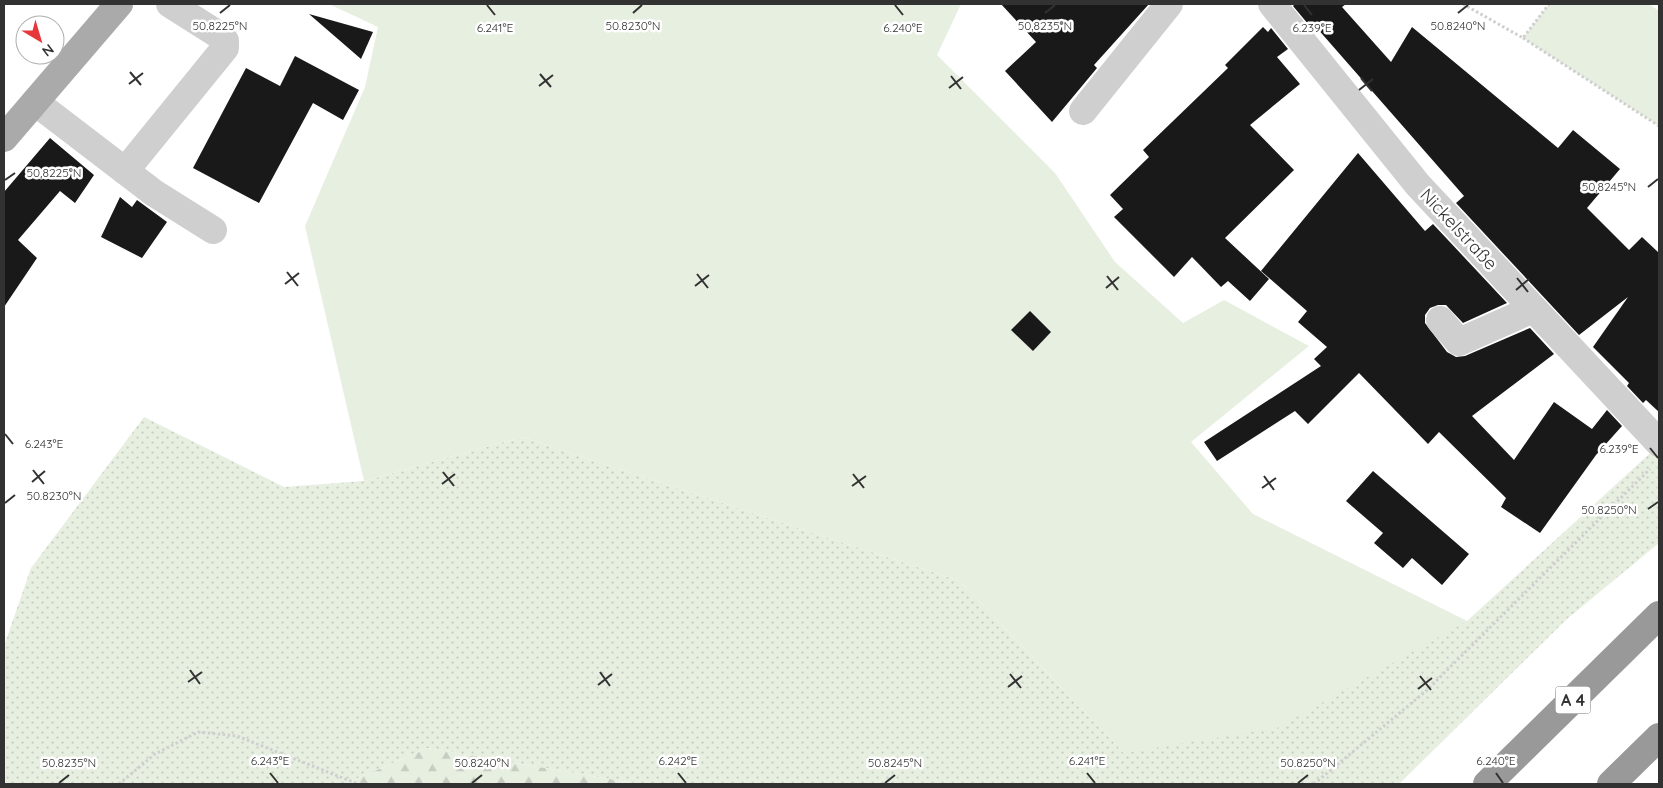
<svg xmlns="http://www.w3.org/2000/svg" width="1663" height="788" viewBox="0 0 1663 788" font-family="Quicksand,sans-serif">
	<defs>
		<pattern id="grass-dots" width="8" height="8" patternUnits="userSpaceOnUse" patternTransform="scale(1.25)"><rect width="8" height="8" fill="#e7efe1"/><path d="M2 2h.1M6 6h.1" fill="none" stroke="#c7cdc2" stroke-width="1.8" stroke-linecap="round"/></pattern>
		<pattern id="forest-firs" width="22" height="20" patternUnits="userSpaceOnUse" patternTransform="scale(1.25)"><rect width="22" height="20" fill="#e7efe1"/><path d="M5 1l3.5 6h-7zM16 11l3.5 6h-7z" fill="#c7cdc2"/></pattern>
	</defs>
	<rect width="100%" height="100%" fill="#fff"/>
	<!-- grass -->
	<path fill="url(#grass-dots)" d="M 144,417 L 284,487 L 364,481 L 522,437 L 960,581 L 1124,753 L 1467,621 L 1659,445 L 1659,543 L 1567,619 L 1399,784 L 639,784 L 427,748 L 345,784 L 4,784 L 4,646 L 31,568 Z"/>
	<!-- forest -->
	<path fill="url(#forest-firs)" d="M 427,748 L 639,784 L 345,784 Z"/>
	<!-- green -->
	<g fill="#e7efe1">
		<path d="M 329,4 L 961,4 L 937,55 L 1055,173 L 1115,262 L 1183,323 L 1224,300 L 1309,346 L 1191,442 L 1253,514 L 1467,621 L 1277,728 L 1124,753 L 960,581 L 522,437 L 364,481 L 305,226 L 365,87 L 378,27 Z"/>
		<path d="M 1549,4 L 1649,4 L 1659,11 L 1659,126 L 1523,38 Z"/>
	</g>
	<!-- building -->
	<g fill="#191919">
		<path d="M 1001,4 L 1149,4 L 1094,65 L 1097,68 L 1052,122 L 1005,71 L 1036,42 Z"/>
		<path d="M 1295,4 L 1346,4 L 1342,7 L 1391,62 L 1412,27 L 1558,148 L 1573,130 L 1620,169 L 1587,208 L 1629,250 L 1642,237 L 1659,253 L 1659,412 L 1646,400 L 1643,403 L 1627,386 L 1629,383 L 1593,347 L 1628,297 L 1579,335 L 1456,203 L 1464,196 L 1316,27 L 1313,30 L 1293,6 Z"/>
		<path d="M 309,14 L 373,32 L 361,59 Z"/>
		<path d="M 1263,27 L 1268,32 L 1271,28 L 1288,49 L 1277,57 L 1300,84 L 1250,125 L 1294,170 L 1225,238 L 1269,279 L 1250,301 L 1228,281 L 1221,287 L 1192,257 L 1174,277 L 1114,217 L 1123,209 L 1110,195 L 1149,157 L 1143,150 L 1228,68 L 1225,65 Z"/>
		<path d="M 295,56 L 359,90 L 343,120 L 313,103 L 259,203 L 193,168 L 246,68 L 280,86 Z"/>
		<path d="M 50,138 L 94,175 L 75,203 L 60,191 L 18,240 L 37,258 L 4,307 L 4,192 Z"/>
		<path d="M 1358,153 L 1425,231 L 1433,224 L 1507,303 L 1463,323 L 1446,305 L 1438,305 L 1430,308 L 1425,315 L 1425,323 L 1447,352 L 1456,357 L 1465,356 L 1530,328 L 1554,354 L 1472,416 L 1514,460 L 1554,402 L 1592,429 L 1607,410 L 1622,426 L 1596,455 L 1540,533 L 1501,507 L 1506,498 L 1439,432 L 1428,444 L 1359,373 L 1308,424 L 1295,411 L 1217,461 L 1204,442 L 1321,366 L 1314,359 L 1327,347 L 1298,322 L 1307,311 L 1261,271 Z"/>
		<path d="M 120,197 L 132,207 L 137,200 L 167,222 L 142,258 L 101,237 Z"/>
		<path d="M 1030,311 L 1051,332 L 1033,351 L 1011,330 Z"/>
		<path d="M 1373,471 L 1469,554 L 1442,585 L 1412,558 L 1403,568 L 1374,543 L 1383,533 L 1346,501 Z"/>
	</g>
	<g fill="none" stroke-linecap="round" stroke-linejoin="round">
		<!-- path -->
		<g stroke="#cfcfcf" stroke-width="3" stroke-dasharray="2.5 2.5" stroke-linecap="butt">
			<path d="M 1463,4 L 1523,38 L 1549,4"/>
			<path d="M 1523,38 L 1659,126"/>
			<path d="M 119,784 L 155,754 L 198,732 L 237,736 L 358,784"/>
			<path d="M 1314,784 L 1426,691 L 1650,469"/>
		</g>
		<!-- minor -->
		<g stroke="#cfcfcf" stroke-width="28">
			<path d="M 1272,4 L 1418,185 L 1659,443"/>
			<path d="M 35,102 L 154,193 L 213,230"/>
			<path d="M 1083,111 L 1169,4"/>
			<path d="M 125,171 L 225,48 L 225,41 L 219,35 L 170,4"/>
			<path d="M 1440,320 L 1459,342 L 1533,309"/>
		</g>
		<!-- major -->
		<path stroke="#aaa" stroke-width="28" d="M 4,138 L 119,4"/>
		<!-- highway -->
		<g stroke="#999" stroke-width="28">
			<path d="M 1487,784 L 1659,615"/>
			<path d="M 1611,784 L 1659,737"/>
		</g>
	</g>
	<!-- ticks -->
	<path fill="none" stroke="#323232" stroke-width="2" d="M 487,5 L 495,15M 895,5 L 903,15M 1304,5 L 1312,15M 220,13 L 230,5M 633,13 L 642,5M 1045,13 L 1055,5M 1458,13 L 1468,5M 130,72 L 141,85M 540,74 L 551,87M 951,76 L 961,89M 1361,78 L 1372,91M 129,84 L 143,73M 539,86 L 553,75M 949,88 L 963,77M 1359,90 L 1373,79M 5,180 L 15,173M 1648,187 L 1658,179M 287,272 L 298,286M 697,274 L 708,288M 1107,276 L 1118,290M 1517,278 L 1528,292M 285,284 L 299,273M 695,286 L 709,275M 1106,288 L 1119,277M 1516,290 L 1529,279M 5,434 L 13,444M 1650,448 L 1658,458M 33,470 L 44,484M 443,472 L 454,486M 853,474 L 864,488M 1264,476 L 1274,490M 32,482 L 45,471M 442,484 L 455,474M 852,486 L 866,476M 1262,488 L 1276,478M 5,503 L 15,495M 1648,509 L 1658,502M 190,670 L 200,684M 600,672 L 610,686M 1010,674 L 1021,688M 1420,676 L 1431,690M 188,682 L 202,672M 598,685 L 612,674M 1008,687 L 1022,676M 1418,689 L 1432,678M 270,773 L 278,783M 678,773 L 686,783M 1087,773 L 1095,783M 1496,773 L 1503,783M 59,783 L 69,775M 472,783 L 482,775M 885,783 L 895,775M 1298,783 L 1308,775"/>
	<g text-anchor="middle" dominant-baseline="central" stroke-width="5" stroke-linejoin="round" paint-order="stroke">
		<!-- shield labels -->
		<rect fill="#fff" stroke="#707070" stroke-width="1" x="1555.5" y="686.5" width="35" height="27" rx="4"/>
		<g font-size="16" font-weight="bold" fill="#323232">
			<text x="1573" y="700">A 4</text>
		</g>
		<!-- street labels -->
		<g font-size="18" fill="#323232" stroke="#fff">
			<text transform="translate(1459 229) rotate(47)">Nickelstraße</text>
		</g>
	</g>
	<g font-size="12" text-anchor="middle" fill="#323232" stroke="#fff" stroke-width="5" stroke-linejoin="round" paint-order="stroke">
		<text x="220" y="30">50.8225°N</text>
		<text x="633" y="30">50.8230°N</text>
		<text x="1045" y="30">50.8235°N</text>
		<text x="1458" y="30">50.8240°N</text>
		<text x="495" y="32">6.241°E</text>
		<text x="903" y="32">6.240°E</text>
		<text x="1312" y="32">6.239°E</text>
		<text x="54" y="177">50.8225°N</text>
		<text x="1609" y="191">50.8245°N</text>
		<text x="44" y="448">6.243°E</text>
		<text x="1619" y="453">6.239°E</text>
		<text x="54" y="500">50.8230°N</text>
		<text x="1609" y="514">50.8250°N</text>
		<text x="270" y="765">6.243°E</text>
		<text x="678" y="765">6.242°E</text>
		<text x="1087" y="765">6.241°E</text>
		<text x="1496" y="765">6.240°E</text>
		<text x="69" y="767">50.8235°N</text>
		<text x="482" y="767">50.8240°N</text>
		<text x="895" y="767">50.8245°N</text>
		<text x="1308" y="767">50.8250°N</text>
	</g>
	<!-- border -->
	<rect width="1663" height="788" fill="none" stroke="#323232" stroke-width="10"/>
	<!-- north arrow -->
	<g transform="translate(40 40) rotate(142)"><circle r="24" fill="#ffffff" stroke="#adadad"/>
	<path d="M0-4L9 19L0 12L-9 19Z" fill="#e6383a"/>
	<text y="-8" font-size="14" font-weight="bold" text-anchor="middle" fill="#323232">N</text>
	</g>
</svg>
